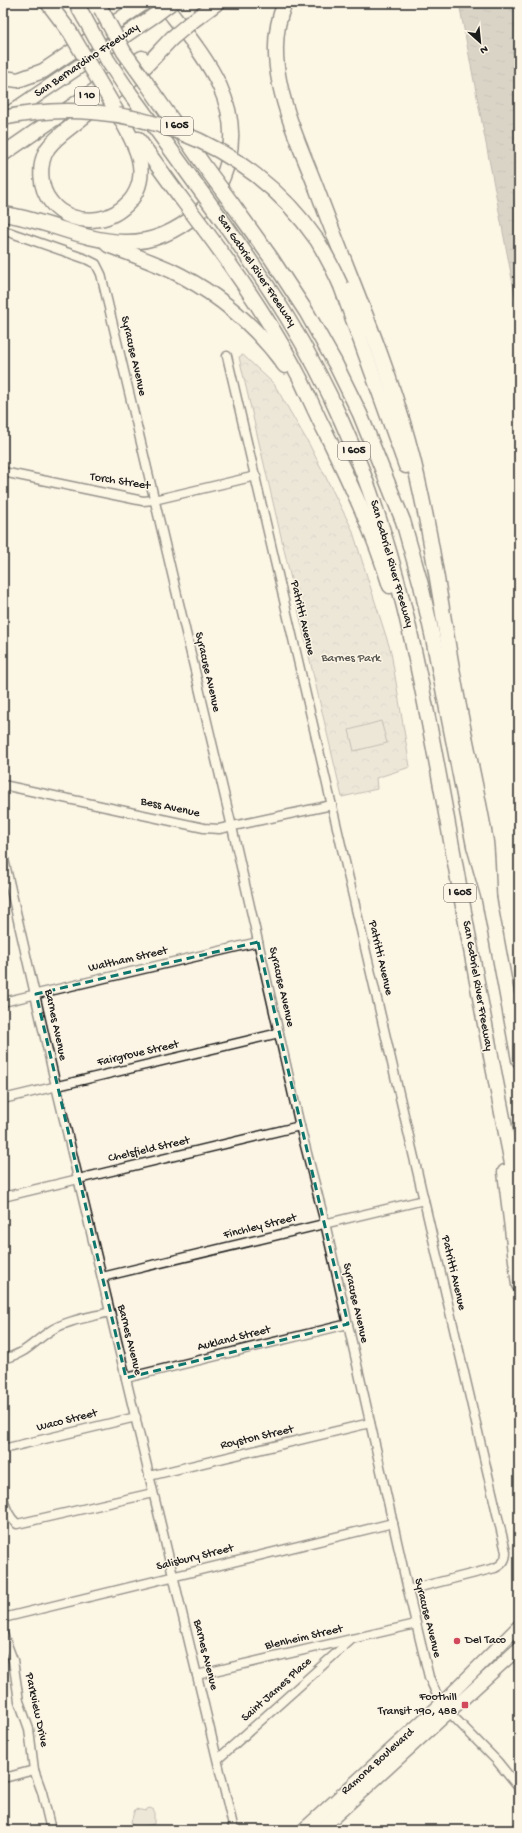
<svg xmlns="http://www.w3.org/2000/svg" width="522" height="1833" viewBox="0 0 522 1833" font-family="'Gochi Hand',sans-serif">
	<defs>
		<pattern id="park-crowns" width="20" height="18" patternUnits="userSpaceOnUse"><rect width="20" height="18" fill="#dbd5c8"/><path d="M2 6a3 3 0 1 1 6 0M12 15a3 3 0 1 1 6 0" fill="none" stroke="#bbb6ab"/></pattern>
		<pattern id="water-ripples" width="26" height="14" patternUnits="userSpaceOnUse"><rect width="26" height="14" fill="#b0aba1"/><path d="M2 4q2-2 4 0t4 0M15 11q2-2 4 0t4 0" fill="none" stroke="#8e8a82"/></pattern>
	</defs>
	<rect width="100%" height="100%" fill="#fcf5e5"/>
	<filter id="ink" filterUnits="userSpaceOnUse"><feTurbulence type="fractalNoise" baseFrequency=".025" numOctaves="2"/><feDisplacementMap in="SourceGraphic" scale="8" xChannelSelector="R" yChannelSelector="G"/><feConvolveMatrix kernelMatrix="1 2 1 2 8 2 1 2 1" color-interpolation-filters="sRGB"/></filter>
	<g filter="url(#ink)">
		<!-- park -->
		<path fill="url(#park-crowns)" stroke="#7c7872" d="M 243,355 L 274,384 L 309,444 L 352,529 L 391,652 L 410,767 L 376,778 L 377,789 L 342,797 L 239,357 Z"/>
		<!-- garden -->
		<g fill="#dbd5c8" stroke="#7c7872">
			<path d="M 381,721 L 387,743 L 354,751 L 349,730 Z"/>
			<path d="M 150,1808 L 154,1810 L 154,1824 L 133,1828 L 131,1822 L 135,1809 L 146,1811 L 147,1809 Z"/>
		</g>
		<!-- water -->
		<path fill="url(#water-ripples)" stroke="#75726c" d="M 459,3 L 519,3 L 519,315 Z"/>
		<g fill="none" stroke-linecap="round" stroke-linejoin="round">
			<defs>
				<g id="minor">
					<path d="M 3,230 L 86,259 L 96,264 L 101,274 L 232,827 L 300,1126 L 325,1223 L 408,1590 L 429,1677 L 441,1704 L 497,1761 L 519,1788"/>
					<path d="M 227,356 L 506,1552 C 506,1560 503,1564 495,1568 L 408,1590"/>
					<path d="M 3,472 L 143,501 L 154,500 L 256,476"/>
					<path d="M 3,785 L 204,828 L 219,829 L 332,805"/>
					<path d="M 3,855 L 56,1086 L 234,1830"/>
					<path d="M 3,1002 L 258,942"/>
					<path d="M 3,1099 L 279,1033"/>
					<path d="M 3,1197 L 300,1126"/>
					<path d="M 102,1277 L 424,1200"/>
					<path d="M 3,1359 C 26,1354 32,1343 50,1331 C 67,1320 91,1317 110,1312"/>
					<path d="M 126,1378 L 348,1324"/>
					<path d="M 3,1449 L 136,1417"/>
					<path d="M 149,1476 L 370,1423"/>
					<path d="M 3,1498 C 6,1509 9,1517 17,1524 L 153,1493"/>
					<path d="M 3,1618 L 393,1523"/>
					<path d="M 3,1634 L 13,1660 L 19,1701 L 29,1729 L 34,1770 L 42,1792 L 51,1830"/>
					<path d="M 197,1675 L 416,1624"/>
					<path d="M 218,1759 L 352,1639"/>
					<path d="M 3,1776 L 8,1777 L 34,1770"/>
				</g>
				<g id="primary">
					<path d="M 303,1830 L 441,1704 L 519,1626"/>
					<path d="M 320,1830 L 519,1648"/>
				</g>
				<g id="motorway">
					<path d="M 48,3 L 70,32"/>
					<path d="M 76,3 L 85,19"/>
					<path d="M 285,3 C 258,64 297,136 319,195 C 349,276 385,356 408,440 C 431,524 441,610 457,696 C 466,745 478,793 486,842 C 488,860 488,880 489,898"/>
					<path d="M 190,23 L 217,3"/>
					<path d="M 3,78 L 18,80 L 43,71 L 144,3"/>
					<path d="M 145,81 L 208,171"/>
					<path d="M 129,92 L 195,183"/>
					<path d="M 114,107 C 130,136 155,170 130,201 C 122,210 111,217 99,219 C 82,222 62,217 51,202 C 39,188 38,163 48,148 C 56,137 67,130 77,122 C 96,107 116,92 134,77 C 148,65 160,50 172,38"/>
					<path d="M 3,118 L 155,15"/>
					<path d="M 138,139 L 181,198"/>
					<path d="M 3,154 L 142,58"/>
					<path d="M 233,205 L 271,258 L 307,313 L 335,363 L 360,414 L 403,521 L 421,585 L 434,643 L 474,846 L 489,898 L 519,1060"/>
					<path d="M 3,214 C 44,219 82,241 124,242 C 152,243 177,231 198,213 C 213,200 223,181 228,161 C 244,98 198,50 163,3"/>
					<path d="M 219,216 C 267,283 309,346 342,422 C 399,548 422,684 447,819 C 470,945 493,1072 519,1198"/>
					<path d="M 205,230 C 240,277 273,325 300,378 C 309,397 317,416 327,435 C 351,485 374,533 390,586"/>
					<path d="M 108,245 C 128,253 150,261 170,270 C 216,292 255,325 285,366"/>
					<path d="M 341,286 L 406,466"/>
					<path d="M 505,1172 L 519,1285"/>
				</g>
			</defs>
			<!-- minor casing -->
			<use href="#minor" stroke="#1c1c1c" stroke-width="11"/>
			<!-- primary casing -->
			<use href="#primary" stroke="#1c1c1c" stroke-width="15"/>
			<!-- motorway casing -->
			<use href="#motorway" stroke="#1c1c1c" stroke-width="17"/>
			<!-- minor -->
			<use href="#minor" stroke="#fcf5e5" stroke-width="8"/>
			<!-- primary -->
			<use href="#primary" stroke="#fcf5e5" stroke-width="12"/>
			<!-- motorway -->
			<use href="#motorway" stroke="#fcf5e5" stroke-width="14"/>
			<defs>
				<g id="motorway-bridge">
					<path d="M 101,9 L 124,52 L 145,81"/>
					<path d="M 155,15 L 171,3"/>
					<path d="M 85,19 L 108,61 L 129,92"/>
					<path d="M 70,32 L 113,105"/>
					<path d="M 172,38 L 190,23"/>
					<path d="M 3,118 C 122,92 248,140 317,240 C 326,255 334,270 341,286"/>
					<path d="M 208,171 L 233,205"/>
					<path d="M 195,183 L 219,216"/>
					<path d="M 181,198 L 205,230"/>
				</g>
			</defs>
			<!-- motorway-bridge casing -->
			<use href="#motorway-bridge" stroke="#1c1c1c" stroke-width="17" stroke-linecap="butt"/>
			<!-- motorway-bridge -->
			<use href="#motorway-bridge" stroke="#fcf5e5" stroke-width="14"/>
		</g>
	</g>
	<!-- marked area -->
	<path d="M0 0H522V1833H0ZM 258,942 L 348,1324 L 126,1378 L 36,994 Z" fill="#fcf5e5" fill-opacity=".55" fill-rule="evenodd"/>
	<path fill="none" stroke="#0f766e" stroke-width="3" stroke-dasharray="8 5" stroke-linejoin="round" d="M 258,942 L 348,1324 L 126,1378 L 36,994 Z"/>
	<!-- markers -->
	<g fill="#d1495b" stroke="#fcf5e5" stroke-width="1.5">
		<circle cx="457" cy="1641" r="4"/>
		<rect x="461" y="1701" width="8" height="8" rx="2"/>
	</g>
	<g text-anchor="middle" dominant-baseline="central" stroke-width="3" stroke-linejoin="round" paint-order="stroke">
		<!-- shield labels -->
		<g fill="#fcf5e5" stroke="#5f5d58" stroke-width="1">
			<rect x="75" y="87" width="24" height="18" rx="3"/>
			<rect x="161" y="117" width="32" height="18" rx="3"/>
			<rect x="338" y="442" width="32" height="18" rx="3"/>
			<rect x="444" y="884" width="32" height="18" rx="3"/>
		</g>
		<g font-size="11" font-weight="bold" fill="#1c1c1c">
			<text x="87" y="96">I 10</text>
			<text x="177" y="126">I 605</text>
			<text x="354" y="451">I 605</text>
			<text x="460" y="893">I 605</text>
		</g>
		<!-- street labels -->
		<g font-size="12" fill="#1c1c1c" stroke="#fcf5e5">
			<text transform="translate(87 61) rotate(-34)">San Bernardino Freeway</text>
			<text transform="translate(256 271) rotate(56)">San Gabriel River Freeway</text>
			<text transform="translate(133 356) rotate(77)">Syracuse Avenue</text>
			<text transform="translate(120 482) rotate(9)">Torch Street</text>
			<text transform="translate(391 564) rotate(74)">San Gabriel River Freeway</text>
			<text transform="translate(302 618) rotate(77)">Patritti Avenue</text>
			<text transform="translate(207 672) rotate(77)">Syracuse Avenue</text>
			<text transform="translate(170 808) rotate(12)">Bess Avenue</text>
			<text transform="translate(380 958) rotate(77)">Patritti Avenue</text>
			<text transform="translate(128 960) rotate(-13)">Waltham Street</text>
			<text transform="translate(477 986) rotate(80)">San Gabriel River Freeway</text>
			<text transform="translate(281 987) rotate(77)">Syracuse Avenue</text>
			<text transform="translate(55 1025) rotate(78)">Barnes Avenue</text>
			<text transform="translate(138 1054) rotate(-13)">Fairgrove Street</text>
			<text transform="translate(149 1150) rotate(-13)">Chelsfield Street</text>
			<text transform="translate(260 1227) rotate(-14)">Finchley Street</text>
			<text transform="translate(453 1273) rotate(77)">Patritti Avenue</text>
			<text transform="translate(355 1303) rotate(77)">Syracuse Avenue</text>
			<text transform="translate(234 1339) rotate(-14)">Aukland Street</text>
			<text transform="translate(129 1340) rotate(76)">Barnes Avenue</text>
			<text transform="translate(67 1421) rotate(-14)">Waco Street</text>
			<text transform="translate(257 1438) rotate(-13)">Royston Street</text>
			<text transform="translate(195 1558) rotate(-14)">Salisbury Street</text>
			<text transform="translate(427 1618) rotate(76)">Syracuse Avenue</text>
			<text transform="translate(304 1638) rotate(-13)">Blenheim Street</text>
			<text transform="translate(205 1655) rotate(76)">Barnes Avenue</text>
			<text transform="translate(277 1690) rotate(-42)">Saint James Place</text>
			<text transform="translate(36 1710) rotate(78)">Parkview Drive</text>
			<text transform="translate(378 1762) rotate(-42)">Ramona Boulevard</text>
		</g>
		<!-- park labels -->
		<g font-size="12" fill="#555450" stroke="#fcf5e5">
			<text x="351" y="659">Barnes Park</text>
		</g>
		<!-- poi labels -->
		<g font-size="12" fill="#1c1c1c" stroke="#fcf5e5" text-anchor="start">
			<text x="465" y="1641">Del Taco</text>
			<text x="457" y="1698" text-anchor="end">Foothill<tspan x="457" dy="14">Transit 190, 488</tspan></text>
		</g>
	</g>
	<!-- margin -->
	<rect width="522" height="1833" fill="none" stroke="#fcf5e5" stroke-width="16"/>
	<rect x="8" y="8" width="506" height="1817" fill="none" stroke="#1c1c1c" stroke-width="1.5" filter="url(#ink)"/>
	<!-- north arrow -->
	<g transform="translate(480 42) rotate(153)" stroke="#fcf5e5" stroke-width="3" paint-order="stroke">
	<path d="M0-3L7 15L0 10L-7 15Z" fill="#1c1c1c"/>
	<text y="-6" font-size="11" font-weight="bold" text-anchor="middle" fill="#1c1c1c">N</text>
	</g>
</svg>
